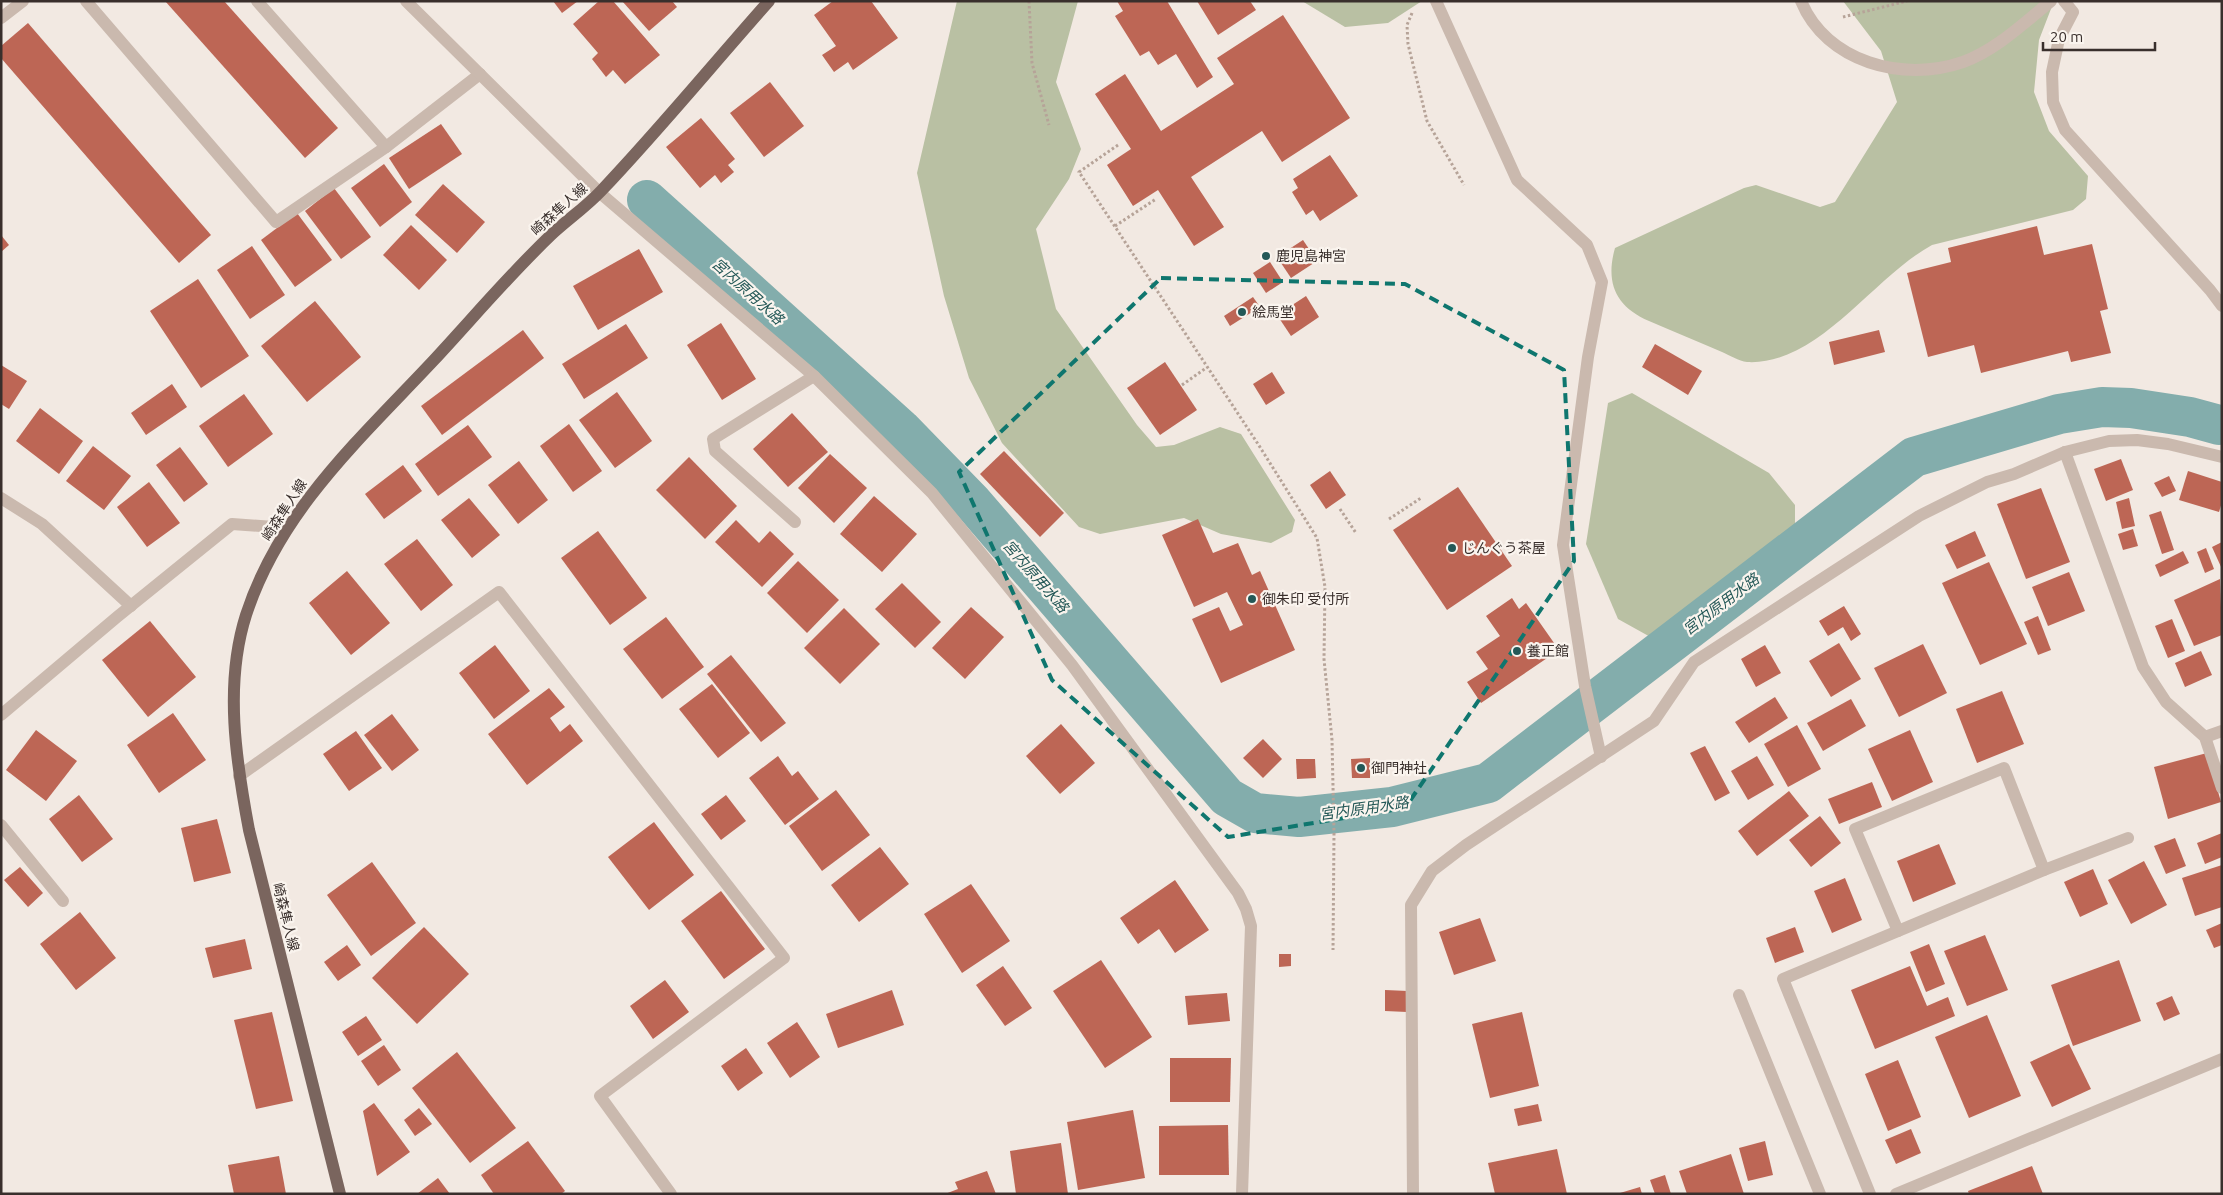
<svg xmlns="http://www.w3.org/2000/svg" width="2223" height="1195" viewBox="0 0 2223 1195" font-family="Ubuntu,'Noto Sans JP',sans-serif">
	<rect width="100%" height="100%" fill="#f2e9e2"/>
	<!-- green -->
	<g fill="#b9c0a3">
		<path d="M 957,1 L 1078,1 L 1056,82 L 1081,149 L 1069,179 L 1036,229 L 1056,309 L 1137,425 L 1156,447 L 1174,445 L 1220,427 L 1241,434 L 1295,520 L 1292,532 L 1271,543 L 1221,534 L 1184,518 L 1100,534 L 1079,527 L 1002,443 L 969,378 L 944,296 L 917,173 Z"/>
		<path d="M 1302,1 L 1422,1 L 1388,23 L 1345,27 Z"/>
		<path d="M 1843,1 L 2054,1 L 2039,40 L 2034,92 L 2049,131 L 2088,176 L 2086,199 L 2073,210 L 1932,245 C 1873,277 1818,366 1747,362 C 1739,361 1729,355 1722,352 C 1698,342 1673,331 1649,321 C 1616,307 1605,283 1615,248 L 1744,188 L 1756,185 L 1820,207 L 1835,202 L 1897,102 L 1881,51 Z"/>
		<path d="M 1632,393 L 1769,473 L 1795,505 L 1795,534 L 1654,639 L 1618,619 L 1586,544 L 1608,403 Z"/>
	</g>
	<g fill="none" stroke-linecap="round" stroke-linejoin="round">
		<!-- canal -->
		<path stroke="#83adac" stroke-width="40" d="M 647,200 L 901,429 L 973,503 L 1227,797 L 1255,813 L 1299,817 L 1392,807 L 1488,783 L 1914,457 L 2059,414 L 2102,407 L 2131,408 L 2190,417 L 2219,425"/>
	</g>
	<!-- building -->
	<g fill="#bd6655">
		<path d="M 165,1 L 224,1 L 338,128 L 305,158 Z"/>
		<path d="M 553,1 L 578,1 L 562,13 Z"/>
		<path d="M 599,1 L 613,1 L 660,55 L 625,84 L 613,70 L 606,77 L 592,59 L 598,53 L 573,24 Z"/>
		<path d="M 622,1 L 672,1 L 677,7 L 649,31 Z"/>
		<path d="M 833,1 L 871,1 L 898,38 L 853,70 L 848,62 L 834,72 L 822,55 L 836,46 L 814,15 Z"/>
		<path d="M 1117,1 L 1167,1 L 1213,77 L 1197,88 L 1176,54 L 1158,65 L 1149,51 L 1140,56 L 1115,16 L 1123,11 Z"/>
		<path d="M 1197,1 L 1250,1 L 1256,10 L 1218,35 Z"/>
		<path d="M 1283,15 L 1350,118 L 1282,162 L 1262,131 L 1191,177 L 1224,227 L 1194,246 L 1158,190 L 1133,206 L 1107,165 L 1131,149 L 1095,94 L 1125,74 L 1161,131 L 1234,84 L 1217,58 Z"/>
		<path d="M 28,23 L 211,235 L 179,263 L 1,58 L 1,46 Z"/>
		<path d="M 770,82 L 804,126 L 764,157 L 730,113 Z"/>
		<path d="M 701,118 L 735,159 L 728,165 L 734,172 L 721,183 L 715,175 L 700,188 L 666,147 Z"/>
		<path d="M 441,124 L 462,154 L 409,189 L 389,158 Z"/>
		<path d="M 1330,155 L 1358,196 L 1320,221 L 1313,210 L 1306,215 L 1292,192 L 1298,188 L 1293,179 Z"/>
		<path d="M 384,164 L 412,202 L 380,227 L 351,188 Z"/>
		<path d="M 443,184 L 485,222 L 457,253 L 415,215 Z"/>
		<path d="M 334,188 L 371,237 L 341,259 L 305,211 Z"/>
		<path d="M 297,213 L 332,260 L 295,287 L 261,240 Z"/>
		<path d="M 411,225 L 447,260 L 419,290 L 383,255 Z"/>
		<path d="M 2037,226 L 2044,255 L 2092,244 L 2108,309 L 2100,311 L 2111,353 L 2071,362 L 2068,351 L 1981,373 L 1974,345 L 1928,357 L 1907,273 L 1951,262 L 1948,248 Z"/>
		<path d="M 1,235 L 9,245 L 1,252 Z"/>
		<path d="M 1303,240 L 1317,261 L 1291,278 L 1277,257 Z"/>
		<path d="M 252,246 L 285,295 L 250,319 L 217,270 Z"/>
		<path d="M 639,249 L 663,292 L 598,330 L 573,286 Z"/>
		<path d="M 1270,262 L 1283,282 L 1266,293 L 1253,273 Z"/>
		<path d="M 198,279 L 249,356 L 201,388 L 150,311 Z"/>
		<path d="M 1306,296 L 1319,317 L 1291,336 L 1277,315 Z"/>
		<path d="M 1253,297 L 1260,307 L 1230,326 L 1224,316 Z"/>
		<path d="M 315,301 L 361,357 L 307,402 L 261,346 Z"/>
		<path d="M 721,323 L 756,379 L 722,400 L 687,345 Z"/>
		<path d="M 626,324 L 648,358 L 584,399 L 562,364 Z"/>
		<path d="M 523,330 L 544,358 L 442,435 L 421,406 Z"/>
		<path d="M 1879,330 L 1885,352 L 1834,365 L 1829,342 Z"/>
		<path d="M 1655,344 L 1702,371 L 1688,395 L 1642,367 Z"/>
		<path d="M 1165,362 L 1197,410 L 1160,435 L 1127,388 Z"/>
		<path d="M 1,365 L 27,381 L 9,409 L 1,404 Z"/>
		<path d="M 1272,372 L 1285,393 L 1266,405 L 1253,384 Z"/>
		<path d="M 172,384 L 187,407 L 146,435 L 131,413 Z"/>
		<path d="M 617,392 L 652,441 L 615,468 L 579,420 Z"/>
		<path d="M 244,394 L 273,434 L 228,467 L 199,426 Z"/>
		<path d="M 40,408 L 83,441 L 59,474 L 16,441 Z"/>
		<path d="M 792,413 L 828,452 L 788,487 L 753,449 Z"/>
		<path d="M 569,424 L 602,471 L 573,492 L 540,446 Z"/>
		<path d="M 468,425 L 492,457 L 438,496 L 415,464 Z"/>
		<path d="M 93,446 L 131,476 L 104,510 L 66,481 Z"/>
		<path d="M 180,447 L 208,484 L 184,502 L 156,465 Z"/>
		<path d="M 1004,451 L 1064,513 L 1040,537 L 980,474 Z"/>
		<path d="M 830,454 L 867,488 L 834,523 L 798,488 Z"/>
		<path d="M 689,457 L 737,506 L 705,539 L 656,490 Z"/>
		<path d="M 2121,459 L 2133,490 L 2106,501 L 2094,469 Z"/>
		<path d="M 519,461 L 548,500 L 518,524 L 488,485 Z"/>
		<path d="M 403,465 L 422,491 L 384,519 L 365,494 Z"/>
		<path d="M 1330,471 L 1346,495 L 1326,509 L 1310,485 Z"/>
		<path d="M 2188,471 L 2222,482 L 2222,502 L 2219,512 L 2179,500 Z"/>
		<path d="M 2169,476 L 2176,491 L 2162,497 L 2154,483 Z"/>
		<path d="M 149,482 L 180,523 L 147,547 L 117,507 Z"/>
		<path d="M 1458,487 L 1512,566 L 1447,610 L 1393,530 Z"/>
		<path d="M 2041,488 L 2070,562 L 2026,579 L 1997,504 Z"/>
		<path d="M 874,496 L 917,534 L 882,572 L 840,534 Z"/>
		<path d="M 469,498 L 500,535 L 472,558 L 441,520 Z"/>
		<path d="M 2129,498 L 2135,526 L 2122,529 L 2116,502 Z"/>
		<path d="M 2161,511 L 2174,550 L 2162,554 L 2149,515 Z"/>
		<path d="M 1198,519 L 1213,553 L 1238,543 L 1252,575 L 1260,571 L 1295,650 L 1221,683 L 1192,619 L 1219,607 L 1230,631 L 1243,625 L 1227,592 L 1194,607 L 1162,535 Z"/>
		<path d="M 736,520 L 759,543 L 770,531 L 794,554 L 762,587 L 715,542 Z"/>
		<path d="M 2133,529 L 2138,546 L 2123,550 L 2118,534 Z"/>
		<path d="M 598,531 L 647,598 L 610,625 L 561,558 Z"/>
		<path d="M 1975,531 L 1986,556 L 1957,569 L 1945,545 Z"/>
		<path d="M 417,539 L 453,585 L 421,611 L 384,564 Z"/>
		<path d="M 2222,542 L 2222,569 L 2212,547 Z"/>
		<path d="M 2206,548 L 2214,569 L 2205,573 L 2197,552 Z"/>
		<path d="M 2183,551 L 2189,563 L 2160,577 L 2155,565 Z"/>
		<path d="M 798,561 L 839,600 L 807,633 L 767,593 Z"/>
		<path d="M 1989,562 L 2027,644 L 1980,665 L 1942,583 Z"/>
		<path d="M 347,571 L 390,623 L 351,655 L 309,603 Z"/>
		<path d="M 2069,572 L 2085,611 L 2048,626 L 2032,587 Z"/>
		<path d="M 2220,579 L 2222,635 L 2194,646 L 2174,600 Z"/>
		<path d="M 902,583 L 941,622 L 915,648 L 875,609 Z"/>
		<path d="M 1512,598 L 1519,609 L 1526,603 L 1559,650 L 1481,703 L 1467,682 L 1488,669 L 1476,652 L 1500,636 L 1486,616 Z"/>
		<path d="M 1844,606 L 1861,634 L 1851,641 L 1843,627 L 1828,636 L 1819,621 Z"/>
		<path d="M 971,607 L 1004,637 L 965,679 L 932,648 Z"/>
		<path d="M 844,608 L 880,644 L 840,684 L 804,648 Z"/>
		<path d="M 2038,616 L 2051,650 L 2038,655 L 2024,622 Z"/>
		<path d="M 666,617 L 704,667 L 662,699 L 623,649 Z"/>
		<path d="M 2172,619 L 2185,651 L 2168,658 L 2155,626 Z"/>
		<path d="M 150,621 L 196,677 L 148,717 L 102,660 Z"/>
		<path d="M 1839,643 L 1861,679 L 1831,697 L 1809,661 Z"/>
		<path d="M 1923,644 L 1947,693 L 1899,717 L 1874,668 Z"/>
		<path d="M 495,645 L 530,691 L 494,719 L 459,673 Z"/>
		<path d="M 1765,645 L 1781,673 L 1756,687 L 1741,659 Z"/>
		<path d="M 2201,651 L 2212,675 L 2185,687 L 2175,663 Z"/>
		<path d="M 731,655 L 786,723 L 761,742 L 707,674 Z"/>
		<path d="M 712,684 L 750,733 L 718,758 L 679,709 Z"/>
		<path d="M 549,688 L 565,707 L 550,718 L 560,732 L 570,724 L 583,741 L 527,785 L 488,734 Z"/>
		<path d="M 2002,691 L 2024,744 L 1977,763 L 1956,709 Z"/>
		<path d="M 1775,697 L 1788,718 L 1749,743 L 1735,722 Z"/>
		<path d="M 1851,699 L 1866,726 L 1823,751 L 1807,723 Z"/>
		<path d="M 173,713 L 206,760 L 159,793 L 127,745 Z"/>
		<path d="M 392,714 L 419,750 L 392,771 L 364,735 Z"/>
		<path d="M 1061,724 L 1095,763 L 1060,794 L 1026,756 Z"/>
		<path d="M 1797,725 L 1821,769 L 1788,787 L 1764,744 Z"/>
		<path d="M 36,730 L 77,761 L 46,801 L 6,770 Z"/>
		<path d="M 1910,730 L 1933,782 L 1892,801 L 1868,749 Z"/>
		<path d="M 356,731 L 382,768 L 349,791 L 323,754 Z"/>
		<path d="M 1263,739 L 1282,759 L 1263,778 L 1243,758 Z"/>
		<path d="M 1705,746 L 1730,793 L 1715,801 L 1690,753 Z"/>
		<path d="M 2207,753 L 2221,802 L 2168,819 L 2154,767 Z"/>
		<path d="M 778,756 L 792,776 L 798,771 L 819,799 L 785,825 L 749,778 Z"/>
		<path d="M 1757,756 L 1774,785 L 1748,800 L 1731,771 Z"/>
		<path d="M 1370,758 L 1370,778 L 1352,778 L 1351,759 Z"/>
		<path d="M 1296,759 L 1315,759 L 1316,778 L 1297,779 Z"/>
		<path d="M 1872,782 L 1882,807 L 1839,824 L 1828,799 Z"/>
		<path d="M 836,790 L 870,835 L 822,871 L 789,826 Z"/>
		<path d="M 1789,791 L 1809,816 L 1757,856 L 1738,831 Z"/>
		<path d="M 79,795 L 113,839 L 82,862 L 49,819 Z"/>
		<path d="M 726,795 L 746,821 L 721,840 L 701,814 Z"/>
		<path d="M 1820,816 L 1841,843 L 1811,867 L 1789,840 Z"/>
		<path d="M 217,819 L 231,873 L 194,882 L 181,828 Z"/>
		<path d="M 654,822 L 694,875 L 649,910 L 608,857 Z"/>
		<path d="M 2222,833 L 2222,857 L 2205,864 L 2197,843 Z"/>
		<path d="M 2175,838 L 2186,866 L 2166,874 L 2154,846 Z"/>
		<path d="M 1939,844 L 1956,884 L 1913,902 L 1897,861 Z"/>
		<path d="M 880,847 L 909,884 L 859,922 L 831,885 Z"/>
		<path d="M 2144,861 L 2167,905 L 2131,924 L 2108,880 Z"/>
		<path d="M 372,862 L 416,923 L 371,956 L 327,895 Z"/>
		<path d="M 2222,865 L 2222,907 L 2195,916 L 2182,878 Z"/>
		<path d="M 20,867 L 43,893 L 28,907 L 4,880 Z"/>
		<path d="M 2093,869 L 2108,904 L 2080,917 L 2064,882 Z"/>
		<path d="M 1845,878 L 1862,920 L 1832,933 L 1814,891 Z"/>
		<path d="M 1175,880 L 1209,930 L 1175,953 L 1159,929 L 1138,944 L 1120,918 Z"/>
		<path d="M 971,884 L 1010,941 L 962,973 L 924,914 Z"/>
		<path d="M 721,891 L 765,949 L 724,979 L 681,921 Z"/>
		<path d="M 80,912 L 116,958 L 76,990 L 40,944 Z"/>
		<path d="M 1480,918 L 1496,961 L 1454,975 L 1439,932 Z"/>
		<path d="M 2222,923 L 2222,945 L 2214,948 L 2206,930 Z"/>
		<path d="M 424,927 L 469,974 L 417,1024 L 372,978 Z"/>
		<path d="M 1795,927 L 1804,952 L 1775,963 L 1766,938 Z"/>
		<path d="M 1985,935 L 2008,990 L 1967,1006 L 1944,951 Z"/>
		<path d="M 245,939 L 252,969 L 213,978 L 205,948 Z"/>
		<path d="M 1929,944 L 1945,984 L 1926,992 L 1910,952 Z"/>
		<path d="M 347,945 L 361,965 L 338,981 L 324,962 Z"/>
		<path d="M 1279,954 L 1291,954 L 1291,966 L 1279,967 Z"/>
		<path d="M 1101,960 L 1152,1037 L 1105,1068 L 1053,991 Z"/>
		<path d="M 2119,960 L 2141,1021 L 2073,1046 L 2051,985 Z"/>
		<path d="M 1003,966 L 1032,1008 L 1005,1026 L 976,985 Z"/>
		<path d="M 1910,966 L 1927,1006 L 1948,997 L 1955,1016 L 1875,1049 L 1851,990 Z"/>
		<path d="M 665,980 L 689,1012 L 653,1039 L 630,1006 Z"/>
		<path d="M 892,990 L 904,1025 L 838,1048 L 826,1014 Z"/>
		<path d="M 1385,990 L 1408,991 L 1407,1012 L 1385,1011 Z"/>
		<path d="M 1227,993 L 1230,1021 L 1188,1025 L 1185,996 Z"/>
		<path d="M 2172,996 L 2180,1014 L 2164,1021 L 2156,1003 Z"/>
		<path d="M 272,1012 L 293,1101 L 256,1109 L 234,1020 Z"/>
		<path d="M 1522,1012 L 1539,1086 L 1490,1098 L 1472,1024 Z"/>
		<path d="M 1987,1015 L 2021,1096 L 1969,1118 L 1935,1037 Z"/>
		<path d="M 366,1016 L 382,1040 L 358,1056 L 342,1032 Z"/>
		<path d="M 797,1022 L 820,1057 L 790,1078 L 767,1043 Z"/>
		<path d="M 2069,1044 L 2091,1089 L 2052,1107 L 2030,1062 Z"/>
		<path d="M 384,1045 L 401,1070 L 378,1086 L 361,1061 Z"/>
		<path d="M 746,1048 L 763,1073 L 738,1091 L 721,1066 Z"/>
		<path d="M 457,1052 L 516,1128 L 470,1163 L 412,1088 Z"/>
		<path d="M 1170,1058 L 1231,1058 L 1230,1102 L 1170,1102 Z"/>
		<path d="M 1898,1060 L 1921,1117 L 1888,1131 L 1865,1074 Z"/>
		<path d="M 374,1103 L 410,1152 L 377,1176 L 363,1111 Z"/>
		<path d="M 1538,1104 L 1542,1121 L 1518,1126 L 1514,1109 Z"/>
		<path d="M 419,1108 L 432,1124 L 415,1136 L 404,1120 Z"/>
		<path d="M 1133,1110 L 1145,1178 L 1078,1190 L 1067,1122 Z"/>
		<path d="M 1228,1125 L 1229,1175 L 1159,1175 L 1159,1126 Z"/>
		<path d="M 1911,1129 L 1921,1153 L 1896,1164 L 1885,1140 Z"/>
		<path d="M 528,1141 L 565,1191 L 561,1194 L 494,1194 L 481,1175 Z"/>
		<path d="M 1765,1141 L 1773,1175 L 1748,1181 L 1739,1148 Z"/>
		<path d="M 1061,1143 L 1068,1194 L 1016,1194 L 1010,1151 Z"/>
		<path d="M 1557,1149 L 1567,1194 L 1495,1194 L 1488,1163 Z"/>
		<path d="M 1731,1154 L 1744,1194 L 1687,1194 L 1679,1171 Z"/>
		<path d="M 279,1156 L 286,1194 L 234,1194 L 228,1165 Z"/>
		<path d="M 2032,1166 L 2043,1194 L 1969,1194 L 1968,1191 Z"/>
		<path d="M 987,1171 L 996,1194 L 945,1194 L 958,1189 L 955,1182 Z"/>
		<path d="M 1665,1175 L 1671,1194 L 1655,1194 L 1650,1180 Z"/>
		<path d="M 438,1178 L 450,1194 L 417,1194 Z"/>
		<path d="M 1640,1187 L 1642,1194 L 1620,1194 L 1620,1193 Z"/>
	</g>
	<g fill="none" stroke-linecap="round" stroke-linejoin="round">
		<!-- path -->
		<g stroke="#b6a398" stroke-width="3" stroke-dasharray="2.5 2.5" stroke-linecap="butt">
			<path d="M 1029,1 L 1032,63 L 1049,125"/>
			<path d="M 1412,13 L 1407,25 L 1408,44 L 1427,121 L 1464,185"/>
			<path d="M 1843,17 L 1907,1"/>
			<path d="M 1118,145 L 1079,172 L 1258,444 L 1317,538 L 1325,587 L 1324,659 L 1332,740 L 1334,833 L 1333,950"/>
			<path d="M 1115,226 L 1156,199"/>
			<path d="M 1182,385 L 1206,368"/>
			<path d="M 1340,509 L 1356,533"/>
			<path d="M 1389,519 L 1421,498"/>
		</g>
		<!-- minor -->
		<g stroke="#cab9ae" stroke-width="12">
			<path d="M 86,1 L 276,222 L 386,147 L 480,74"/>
			<path d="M 257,1 L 386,147"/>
			<path d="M 406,1 L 600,193 L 814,376 L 932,493 L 1072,665 L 1238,893 L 1246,909 L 1251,926 L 1242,1194"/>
			<path d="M 1436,1 L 1517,180 L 1587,245 L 1602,282 L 1588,357 L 1563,545 L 1585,686 L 1601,757"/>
			<path d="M 1801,1 C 1826,62 1903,83 1963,62 C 1996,50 2024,23 2051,1"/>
			<path d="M 2064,1 L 2073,12 L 2059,39 L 2052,72 L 2053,102 L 2065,130 L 2210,290 L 2222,306"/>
			<path d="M 1,18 L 23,1"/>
			<path d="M 2065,452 L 2143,667 L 2166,702 L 2205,737 L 2222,788"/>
			<path d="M 1,498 L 42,524 L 131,606"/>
			<path d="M 795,522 L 715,451 L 713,439 L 814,376"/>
			<path d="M 1,715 L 117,617 L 232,524 L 287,528"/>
			<path d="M 2205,737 L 2222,731"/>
			<path d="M 239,776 L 499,592 L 784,958 L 600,1096 L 671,1194"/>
			<path d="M 1,825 L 63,901"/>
			<path d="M 1898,931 L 1855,829 L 2004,768 L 2044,870"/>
			<path d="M 1739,995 L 1820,1194"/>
			<path d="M 1413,1194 L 1411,905 L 1432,871 L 1466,845 L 1654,721 L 1694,662 L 1919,516 L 1987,482 L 2014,474 L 2065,452 L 2109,441 L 2137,440 L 2168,444 L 2222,457"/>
			<path d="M 1870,1194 L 1783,979 L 2044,870 L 2128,838"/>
			<path d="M 1896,1194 L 2222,1059"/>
		</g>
		<!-- major -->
		<path stroke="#7a655e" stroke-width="12" d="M 340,1194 L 249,830 C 236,761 224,684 246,615 C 280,510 361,438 434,360 C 473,318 510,274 551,235 C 567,220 586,207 601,191 C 659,130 713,64 769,1"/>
	</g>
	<!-- marked area -->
	<path fill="none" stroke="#0f766e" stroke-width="4" stroke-dasharray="10 6" stroke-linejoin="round" d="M 1161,278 L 1405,284 L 1564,370 L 1574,561 L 1405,808 L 1228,837 L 1052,680 L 959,472 Z"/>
	<!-- markers -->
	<g fill="#245857" stroke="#faf4ee" stroke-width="2">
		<circle cx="1266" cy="256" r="5"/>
		<circle cx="1242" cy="312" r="5"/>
		<circle cx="1452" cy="548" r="5"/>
		<circle cx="1252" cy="599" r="5"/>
		<circle cx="1517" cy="651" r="5"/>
		<circle cx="1361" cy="768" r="5"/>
	</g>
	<g text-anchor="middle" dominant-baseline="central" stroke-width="4.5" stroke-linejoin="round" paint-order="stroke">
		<!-- street labels -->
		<g font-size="14" fill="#392f2c" stroke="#faf4ee">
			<text transform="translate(559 209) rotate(-42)">崎森隼人線</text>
			<text transform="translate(284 510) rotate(-57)">崎森隼人線</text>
			<text transform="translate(286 917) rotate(76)">崎森隼人線</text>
		</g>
		<!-- poi labels -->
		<g font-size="14" fill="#392f2c" stroke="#faf4ee" text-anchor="start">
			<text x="1276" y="256">鹿児島神宮</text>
			<text x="1252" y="312">絵馬堂</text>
			<text x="1462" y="548">じんぐう茶屋</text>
			<text x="1262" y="599">御朱印 受付所</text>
			<text x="1527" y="651">養正館</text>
			<text x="1371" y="768">御門神社</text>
		</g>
		<!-- water labels -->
		<g font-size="15" font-style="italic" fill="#245857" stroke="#faf4ee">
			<text transform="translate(748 291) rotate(42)">宮内原用水路</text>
			<text transform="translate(1036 576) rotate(49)">宮内原用水路</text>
			<text transform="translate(1721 604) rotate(-37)">宮内原用水路</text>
			<text transform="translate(1364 808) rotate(-8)">宮内原用水路</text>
		</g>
	</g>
	<!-- border -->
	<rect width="2223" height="1195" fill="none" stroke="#392f2c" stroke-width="5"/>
	<!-- scale -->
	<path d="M2043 42v8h112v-8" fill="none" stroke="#392f2c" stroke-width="2.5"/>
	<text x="2050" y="42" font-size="15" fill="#392f2c" stroke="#faf4ee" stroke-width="4" paint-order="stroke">20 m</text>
</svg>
